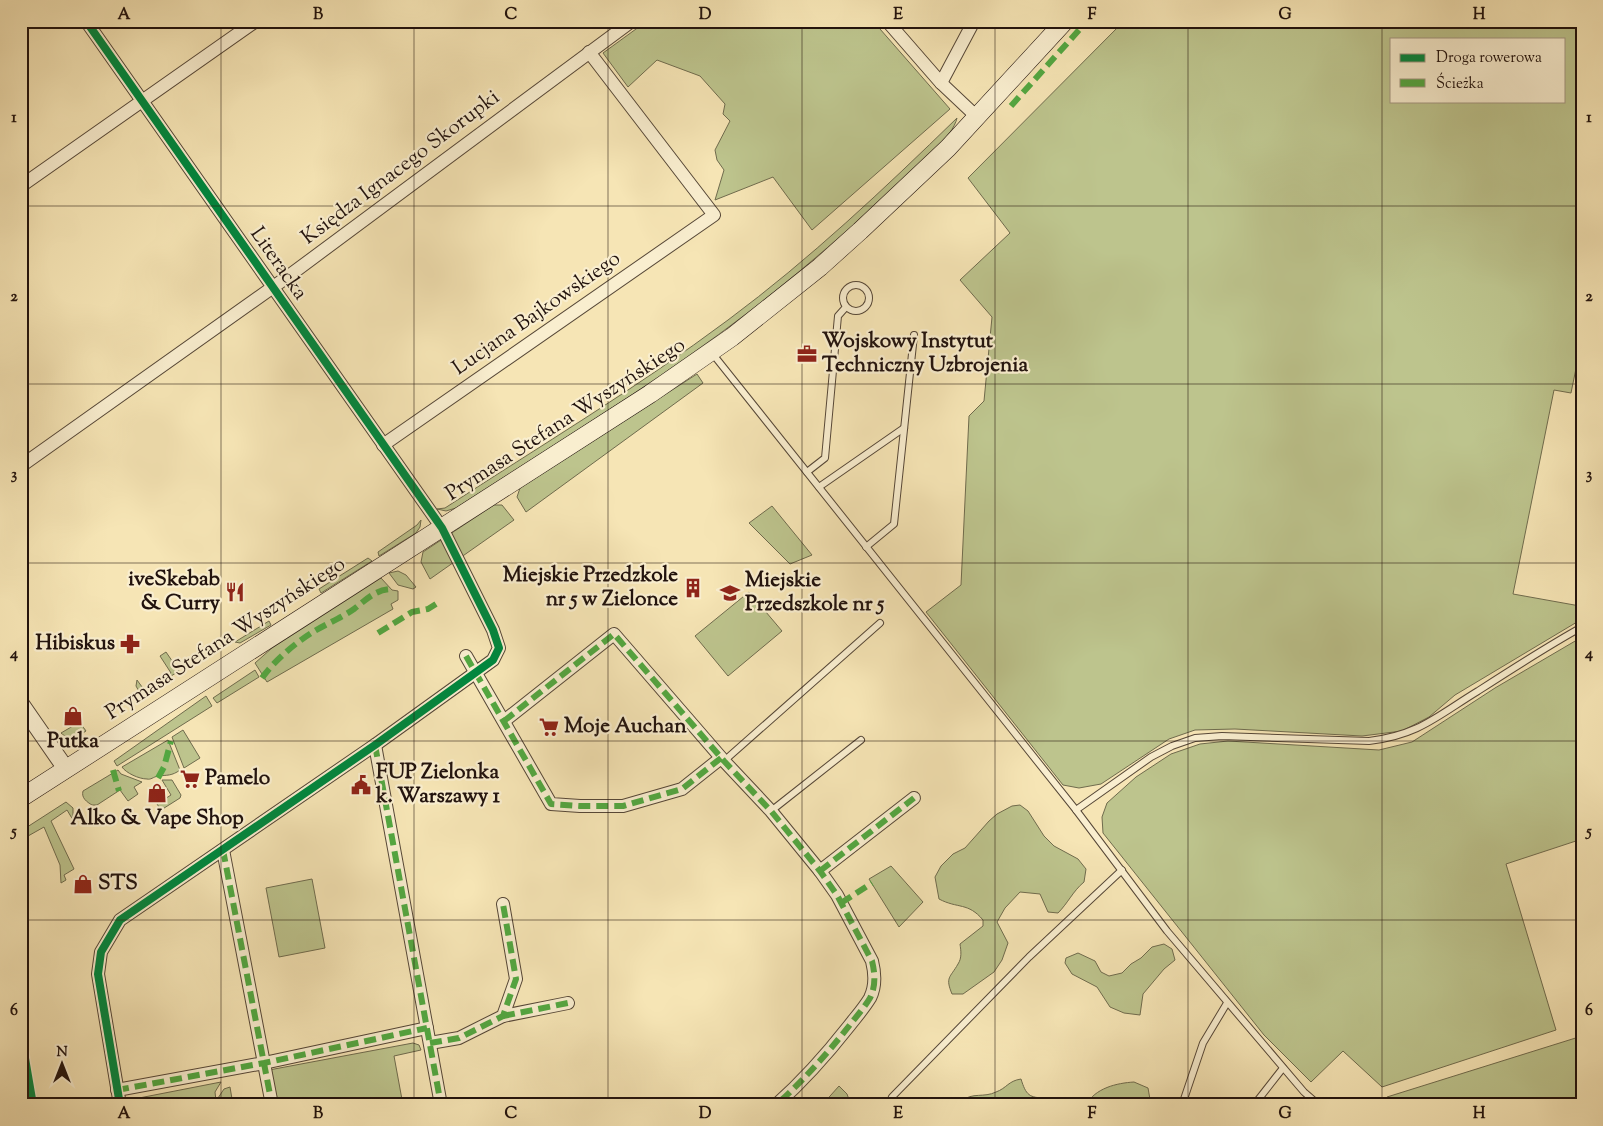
<svg xmlns="http://www.w3.org/2000/svg" width="1603" height="1126" viewBox="0 0 1603 1126" font-family="'Sorts Mill Goudy',serif">
	<rect width="100%" height="100%" fill="#f6e5b5"/>
	<filter id="stains"><feTurbulence type="fractalNoise" baseFrequency=".004" numOctaves="4"/><feColorMatrix values="0 0 0 0 .2 0 0 0 0 .09 0 0 0 0 .02 0 0 0 .5 -.17"/></filter>
	<radialGradient id="worn" r=".72"><stop offset=".6" stop-color="#630" stop-opacity="0"/><stop offset="1" stop-color="#630" stop-opacity=".3"/></radialGradient>
	<!-- green -->
	<g fill="#bdc48d" stroke="#6f6b4d" fill-rule="evenodd">
		<path d="M 647,21 L 873,21 L 950,109 L 812,230 L 773,177 L 715,200 L 724,170 L 717,160 L 715,150 L 730,121 L 723,114 L 725,104 L 700,76 L 657,60 L 628,87 L 603,53 Z"/>
		<path d="M 1124,21 L 1582,21 L 1582,339 L 1571,393 L 1554,390 L 1513,594 L 1580,606 L 1577,622 L 1455,695 L 1429,717 L 1402,731 L 1362,736 L 1235,729 L 1195,730 L 1169,739 L 1101,784 L 1079,788 L 1063,785 L 926,612 L 961,585 L 969,416 L 984,401 L 992,317 L 960,280 L 1010,233 L 968,178 ZM 1392,39 L 1564,39 L 1564,101 L 1392,101 Z"/>
		<path d="M 957,118 C 953,137 920,163 905,177 C 838,241 766,302 690,355 C 614,409 534,457 456,508 L 446,511 L 437,509 L 445,508 C 540,446 637,388 728,320 C 810,259 884,189 957,118 Z"/>
		<path d="M 697,374 L 703,383 L 526,512 L 517,497 L 520,488 Z"/>
		<path d="M 494,505 L 502,505 L 514,520 L 430,579 L 421,562 L 423,552 Z"/>
		<path d="M 772,506 L 812,555 L 790,564 L 749,523 Z"/>
		<path d="M 421,520 L 420,527 L 416,533 L 379,556 L 378,552 L 417,525 Z"/>
		<path d="M 368,558 L 372,561 L 321,593 L 319,589 Z"/>
		<path d="M 398,571 L 406,575 L 416,587 L 413,589 L 398,585 L 389,573 Z"/>
		<path d="M 381,578 L 392,590 L 398,591 L 398,600 L 391,604 L 393,609 L 267,682 L 255,663 L 272,648 Z"/>
		<path d="M 749,592 L 782,631 L 728,676 L 695,636 Z"/>
		<path d="M 269,621 L 271,625 L 240,643 L 235,642 Z"/>
		<path d="M 1582,637 L 1582,839 L 1506,864 L 1556,1030 L 1382,1087 L 1343,1051 L 1311,1082 L 1264,1035 L 1103,833 L 1102,817 L 1107,803 L 1136,777 L 1171,754 L 1200,744 L 1228,741 L 1379,750 L 1412,742 L 1495,688 Z"/>
		<path d="M 166,652 L 179,671 L 141,695 L 136,686 L 137,680 L 145,691 L 171,673 L 160,656 Z"/>
		<path d="M 255,670 L 259,677 L 217,703 L 213,698 Z"/>
		<path d="M 206,696 L 212,706 L 117,766 L 114,761 Z"/>
		<path d="M 78,723 L 81,724 L 86,731 C 77,737 70,741 61,733 Z"/>
		<path d="M 183,730 L 200,758 L 184,768 L 172,737 Z"/>
		<path d="M 168,740 L 180,770 C 172,776 167,775 158,776 C 153,777 151,780 147,779 C 139,779 126,773 122,767 Z"/>
		<path d="M 118,770 L 121,774 L 142,782 L 134,787 L 138,794 L 128,801 L 120,790 L 97,805 L 92,805 C 87,802 81,798 83,791 Z"/>
		<path d="M 162,780 L 172,780 L 181,795 L 180,798 L 161,810 L 157,804 L 171,795 Z"/>
		<path d="M 66,802 L 73,808 L 73,820 L 67,810 L 51,821 L 74,869 L 64,875 L 66,880 L 61,883 L 60,865 L 44,827 L 21,840 L 21,831 Z"/>
		<path d="M 1020,805 L 1028,811 L 1044,836 L 1054,846 L 1078,859 L 1086,869 L 1084,882 C 1073,891 1068,903 1058,913 L 1048,912 L 1040,894 L 1020,892 L 1005,908 L 997,922 L 1008,943 L 1002,960 L 994,972 L 963,994 L 952,994 C 945,977 950,978 958,964 C 962,958 961,951 960,944 L 983,926 L 983,920 C 968,902 958,909 939,899 L 935,877 L 941,866 L 953,854 L 965,848 L 989,821 L 997,814 L 1012,806 Z"/>
		<path d="M 891,866 L 923,902 L 899,927 L 869,879 Z"/>
		<path d="M 312,879 L 325,948 L 279,957 L 266,888 Z"/>
		<path d="M 1164,944 L 1172,949 L 1175,960 L 1164,969 L 1143,994 L 1140,1015 L 1124,1013 L 1110,1007 L 1097,987 L 1072,974 L 1065,963 L 1066,958 L 1078,953 L 1095,961 L 1101,972 L 1109,976 L 1122,973 L 1131,964 L 1141,958 L 1152,947 Z"/>
		<path d="M 1582,1036 L 1582,1105 L 1381,1105 L 1387,1097 Z"/>
		<path d="M 413,1043 L 419,1045 L 421,1050 L 394,1056 L 403,1105 L 276,1105 L 269,1070 Z"/>
		<path d="M 1021,1079 C 1026,1095 1029,1098 1046,1098 L 1053,1105 L 961,1105 L 962,1101 C 972,1092 984,1098 996,1092 C 1007,1088 1008,1081 1021,1079 Z"/>
		<path d="M 221,1082 L 215,1092 L 216,1101 L 224,1089 L 230,1087 L 233,1105 L 131,1105 L 134,1099 Z"/>
		<path d="M 1134,1082 L 1148,1088 L 1151,1105 L 1086,1105 C 1095,1088 1117,1083 1134,1082 Z"/>
		<path d="M 839,1086 L 847,1094 L 851,1105 L 822,1105 Z"/>
	</g>
	<g fill="none" stroke-linecap="round" stroke-linejoin="round">
		<defs>
			<g id="service">
				<circle cx="856" cy="298" r="13"/>
				<path d="M 712,353 L 1076,810 L 1167,931 L 1304,1092 L 1319,1105"/>
				<path d="M 807,472 L 825,458 L 838,316 L 846,307"/>
				<path d="M 819,487 L 904,428"/>
				<path d="M 866,547 L 894,524 L 914,335"/>
				<path d="M 724,761 L 880,623"/>
				<path d="M 1076,810 L 1151,757 L 1172,746 L 1195,738 L 1222,736 L 1369,741 C 1419,735 1437,716 1478,691 C 1512,669 1546,647 1582,627"/>
				<path d="M 771,811 L 861,740"/>
				<path d="M 892,1097 L 1029,957 L 1122,870"/>
				<path d="M 1182,1105 L 1203,1043 L 1227,1003"/>
				<path d="M 1254,1105 L 1283,1068"/>
			</g>
			<g id="minor">
				<path d="M 86,21 L 442,528 L 493,630 L 499,648 L 493,660 L 375,745 L 120,920 L 101,952 L 98,974 L 120,1105"/>
				<path d="M 887,21 L 941,83 L 977,117"/>
				<path d="M 941,83 L 974,21"/>
				<path d="M 21,186 L 256,21"/>
				<path d="M 383,445 L 714,215 L 589,52"/>
				<path d="M 21,466 L 290,275 L 632,21"/>
				<path d="M 466,656 L 551,804 L 580,806 L 623,806 L 682,789 L 721,758"/>
				<path d="M 504,721 L 614,634 L 724,761 L 771,811 L 820,871 L 837,895 L 872,961 C 875,973 876,986 870,998 C 864,1008 856,1017 849,1026 C 827,1054 803,1081 776,1105"/>
				<path d="M 375,745 L 441,1105"/>
				<path d="M 223,850 L 272,1105"/>
				<path d="M 820,871 L 914,798"/>
				<path d="M 503,1016 L 568,1003"/>
				<path d="M 430,1043 L 459,1038 L 503,1016 L 516,979 L 503,904"/>
				<path d="M 117,1090 L 264,1063 L 427,1028"/>
				<path d="M 21,1097 L 23,1105"/>
			</g>
			<path id="tertiary" d="M 21,704 L 66,769"/>
			<path id="secondary" d="M 21,798 L 650,394 L 732,337 L 820,267 L 860,231 L 948,148 L 1065,21"/>
		</defs>
		<!-- service casing -->
		<use href="#service" stroke="#564737" stroke-width="8"/>
		<!-- minor casing -->
		<use href="#minor" stroke="#564737" stroke-width="14"/>
		<!-- tertiary casing -->
		<use href="#tertiary" stroke="#564737" stroke-width="18"/>
		<!-- secondary casing -->
		<use href="#secondary" stroke="#21120d" stroke-width="19"/>
		<!-- service -->
		<use href="#service" stroke="#f9eecf" stroke-width="6"/>
		<!-- minor -->
		<use href="#minor" stroke="#f9eecf" stroke-width="12"/>
		<!-- tertiary -->
		<use href="#tertiary" stroke="#f9eecf" stroke-width="16"/>
		<!-- secondary -->
		<use href="#secondary" stroke="#f9eecf" stroke-width="18"/>
		<!-- quiet -->
		<g stroke="#52a841" stroke-width="6" stroke-dasharray="12 6" stroke-linecap="butt">
			<path d="M 1011,106 L 1087,21"/>
			<path d="M 378,633 L 412,612 L 428,609 L 436,604"/>
			<path d="M 466,656 L 551,804 L 580,806 L 623,806 L 682,789 L 721,758"/>
			<path d="M 262,678 C 274,661 295,643 313,632 C 326,624 341,618 354,609 C 367,599 376,589 393,589"/>
			<path d="M 504,721 L 614,634 L 724,761 L 771,811 L 820,871 L 837,895 L 872,961 C 875,973 876,986 870,998 C 864,1008 856,1017 849,1026 C 827,1054 803,1081 776,1105"/>
			<path d="M 375,745 L 441,1105"/>
			<path d="M 113,770 L 119,791"/>
			<path d="M 158,778 L 164,767 L 171,741"/>
			<path d="M 223,850 L 272,1105"/>
			<path d="M 820,871 L 914,798"/>
			<path d="M 841,903 L 872,883"/>
			<path d="M 503,1016 L 568,1003"/>
			<path d="M 430,1043 L 459,1038 L 503,1016 L 516,979 L 503,904"/>
			<path d="M 117,1090 L 264,1063 L 427,1028"/>
		</g>
		<defs>
			<g id="cycleway">
				<path d="M 86,21 L 442,528 L 493,630 L 499,648 L 493,660 L 375,745 L 120,920 L 101,952 L 98,974 L 120,1105"/>
				<path d="M 21,1035 L 33,1105"/>
			</g>
		</defs>
		<!-- cycleway casing -->
		<use href="#cycleway" stroke="#f9eecf" stroke-width="11"/>
		<!-- cycleway -->
		<use href="#cycleway" stroke="#00873e" stroke-width="8"/>
	</g>
	<!-- grid -->
	<path fill="none" stroke="#21120d" stroke-width="1" stroke-opacity="0.55" d="M 221,21 L 221,1105M 414,21 L 414,1105M 608,21 L 608,1105M 802,21 L 802,1105M 995,21 L 995,1105M 1188,21 L 1188,1105M 1382,21 L 1382,1105M 21,206 L 1582,206M 21,384 L 1582,384M 21,563 L 1582,563M 21,741 L 1582,741M 21,920 L 1582,920"/>
	<!-- icons -->
	<defs>
		<symbol id="office-bare" viewBox="-9 -9 18 18"><path d="M-6-3h4V-5.5h4V-3h4V5H-6ZM-1-4.5V-3h2v-1.5ZM-6 0V1H6V0Z" fill="#8f2418" stroke="#f9eecf" stroke-width="2.5" paint-order="stroke"/></symbol>
		<symbol id="building-bare" viewBox="-9 -9 18 18"><path d="M-4-6H4V6H1V3H-1V6H-4ZM-2.5-4.3h1.7v1.8h-1.7ZM.8-4.3h1.7v1.8H.8ZM-2.5-1h1.7V.8h-1.7ZM.8-1h1.7V.8H.8Z" fill="#8f2418" stroke="#f9eecf" stroke-width="2.5" paint-order="stroke"/></symbol>
		<symbol id="restaurant-bare" viewBox="-9 -9 18 18"><path d="M-5-6h1v4h1v-4h1v4h1v-4h1v5L-1.5 .5V6h-2V.5L-5-1ZM5-6V6H3V1.5H1.5Q1.5-4 5-6Z" fill="#8f2418" stroke="#f9eecf" stroke-width="2.5" paint-order="stroke"/></symbol>
		<symbol id="school-bare" viewBox="-9 -9 18 18"><path d="M0-5L7-2L0 1L-7-2ZM-4 1L0 2.5L4 1V4Q0 6-4 4Z" fill="#8f2418" stroke="#f9eecf" stroke-width="2.5" paint-order="stroke"/></symbol>
		<symbol id="pharmacy-bare" viewBox="-9 -9 18 18"><path d="M-2-6h4v4h4v4h-4v4h-4v-4h-4v-4h4Z" fill="#8f2418" stroke="#f9eecf" stroke-width="2.5" paint-order="stroke"/></symbol>
		<symbol id="shop-bare" viewBox="-9 -9 18 18"><path d="M-5-2.5h2.3a2.7 3.5 0 0 1 5.4 0H5L5.5 6h-11ZM-1.5-2.5h3a1.5 2.3 0 0 0-3 0Z" fill="#8f2418" stroke="#f9eecf" stroke-width="2.5" paint-order="stroke"/></symbol>
		<symbol id="supermarket-bare" viewBox="-9 -9 18 18"><path d="M-6-5.5h2.5l.6 2H6L4.5 2H-2.5L-4.4-4H-6ZM-1.5 3.2a1.3 1.3 0 1 0 .1 0ZM3 3.2a1.3 1.3 0 1 0 .1 0Z" fill="#8f2418" stroke="#f9eecf" stroke-width="2.5" paint-order="stroke"/></symbol>
		<symbol id="civic-bare" viewBox="-9 -9 18 18"><path d="M-.6-6.5H3V-4.5H.6V-3L4-1V1h2V6H-6V1h2V-1L-.6-3ZM-1.2 2.5V6h2.4V2.5Z" fill="#8f2418" stroke="#f9eecf" stroke-width="2.5" paint-order="stroke"/></symbol>
	</defs>
	<g fill-rule="evenodd">
		<use href="#office-bare" x="793" y="340" width="28" height="28"/>
		<use href="#building-bare" x="679" y="574" width="28" height="28"/>
		<use href="#restaurant-bare" x="221" y="578" width="28" height="28"/>
		<use href="#school-bare" x="716" y="579" width="28" height="28"/>
		<use href="#pharmacy-bare" x="116" y="630" width="28" height="28"/>
		<use href="#shop-bare" x="59" y="702" width="28" height="28"/>
		<use href="#supermarket-bare" x="535" y="713" width="28" height="28"/>
		<use href="#supermarket-bare" x="176" y="765" width="28" height="28"/>
		<use href="#civic-bare" x="347" y="771" width="28" height="28"/>
		<use href="#shop-bare" x="143" y="779" width="28" height="28"/>
		<use href="#shop-bare" x="69" y="870" width="28" height="28"/>
	</g>
	<g text-anchor="middle" dominant-baseline="central" stroke-width="4.5" stroke-linejoin="round" paint-order="stroke">
		<!-- street labels -->
		<g font-size="21" fill="#21120d" stroke="#f9eecf">
			<text transform="translate(401 168) rotate(-37)">Księdza Ignacego Skorupki</text>
			<text transform="translate(278 264) rotate(55)">Literacka</text>
			<text transform="translate(537 314) rotate(-35)">Lucjana Bajkowskiego</text>
			<text transform="translate(566 420) rotate(-33)">Prymasa Stefana Wyszyńskiego</text>
			<text transform="translate(226 639) rotate(-33)">Prymasa Stefana Wyszyńskiego</text>
		</g>
		<!-- poi labels -->
		<g font-size="21" font-weight="bold" fill="#21120d" stroke="#f9eecf" text-anchor="start">
			<text x="822" y="342">Wojskowy Instytut<tspan x="822" dy="24">Techniczny Uzbrojenia</tspan></text>
			<text x="678" y="576" text-anchor="end">Miejskie Przedzkole<tspan x="678" dy="24">nr 5 w Zielonce</tspan></text>
			<text x="220" y="580" text-anchor="end">iveSkebab<tspan x="220" dy="24">&amp; Curry</tspan></text>
			<text x="745" y="581">Miejskie<tspan x="745" dy="24">Przedszkole nr 5</tspan></text>
			<text x="115" y="644" text-anchor="end">Hibiskus</text>
			<text x="564" y="727">Moje Auchan</text>
			<text x="73" y="742" text-anchor="middle">Putka</text>
			<text x="376" y="773">FUP Zielonka<tspan x="376" dy="24">k. Warszawy 1</tspan></text>
			<text x="205" y="779">Pamelo</text>
			<text x="157" y="819" text-anchor="middle">Alko &amp; Vape Shop</text>
			<text x="98" y="884">STS</text>
		</g>
	</g>
	<!-- margin -->
	<rect width="1603" height="1126" fill="none" stroke="#f6e5b5" stroke-width="55"/>
	<!-- legend -->
	<rect x="1390" y="38" width="175" height="65" fill="#f9eecf" stroke="#a39681"/>
	<rect x="1400" y="54" width="25" height="8" fill="#00873e" stroke="#a39681"/>
	<text x="1436" y="62" font-size="15" fill="#21120d">Droga rowerowa</text>
	<rect x="1400" y="79" width="25" height="8" fill="#52a841" stroke="#a39681"/>
	<text x="1436" y="88" font-size="15" fill="#21120d">Ścieżka</text>
	<!-- north arrow -->
	<g transform="translate(62 1064)" stroke="#f9eecf" stroke-width="4" paint-order="stroke">
	<path d="M0-4L9 19L0 12L-9 19Z" fill="#21120d"/>
	<text y="-8" font-size="14" font-weight="bold" text-anchor="middle" fill="#21120d">N</text>
	</g>
	<rect x="28" y="28" width="1548" height="1070" fill="none" stroke="#21120d" stroke-width="2"/>
	<g font-size="16" text-anchor="middle" font-weight="bold" fill="#21120d">
		<text x="124" y="19">A</text>
		<text x="318" y="19">B</text>
		<text x="511" y="19">C</text>
		<text x="705" y="19">D</text>
		<text x="898" y="19">E</text>
		<text x="1092" y="19">F</text>
		<text x="1285" y="19">G</text>
		<text x="1479" y="19">H</text>
		<text x="14" y="122">1</text>
		<text x="1589" y="122">1</text>
		<text x="14" y="301">2</text>
		<text x="1589" y="301">2</text>
		<text x="14" y="479">3</text>
		<text x="1589" y="479">3</text>
		<text x="14" y="658">4</text>
		<text x="1589" y="658">4</text>
		<text x="14" y="836">5</text>
		<text x="1589" y="836">5</text>
		<text x="14" y="1015">6</text>
		<text x="1589" y="1015">6</text>
		<text x="124" y="1118">A</text>
		<text x="318" y="1118">B</text>
		<text x="511" y="1118">C</text>
		<text x="705" y="1118">D</text>
		<text x="898" y="1118">E</text>
		<text x="1092" y="1118">F</text>
		<text x="1285" y="1118">G</text>
		<text x="1479" y="1118">H</text>
	</g>
	<rect width="100%" height="100%" filter="url(#stains)"/>
	<rect width="100%" height="100%" fill="url(#worn)"/>
</svg>
